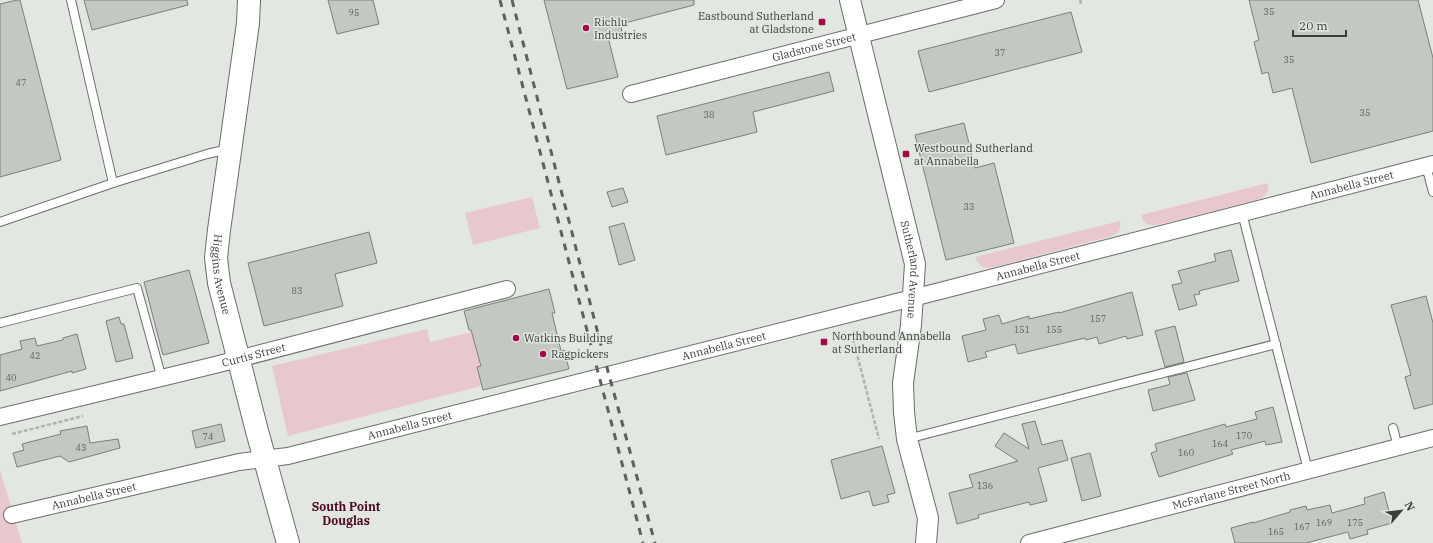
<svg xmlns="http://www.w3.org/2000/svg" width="1433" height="543" viewBox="0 0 1433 543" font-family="'IBM Plex Serif',serif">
	<rect width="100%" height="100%" fill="#e2e7e2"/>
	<!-- green -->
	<g fill="#e8c8cd">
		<path d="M 1268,183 C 1269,191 1267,195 1260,199 L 1157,225 C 1147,226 1144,224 1141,215 Z"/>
		<path d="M 532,197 L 540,228 L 473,245 L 465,213 Z"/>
		<path d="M 1120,221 C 1121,229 1119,233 1112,236 L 990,268 C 982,268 978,265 975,257 Z"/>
		<path d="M 427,329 L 430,342 L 472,332 L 485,385 L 288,436 L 272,366 Z"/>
		<path d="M 0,470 L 22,543 L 0,543 Z"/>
	</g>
	<!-- building -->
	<g fill="#c3c8c3" stroke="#7b7f7b">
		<path d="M 17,0 L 20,0 L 61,160 L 0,177 L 0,4 Z"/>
		<path d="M 84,0 L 187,0 L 188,5 L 92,30 Z"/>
		<path d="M 328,0 L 373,0 L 379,24 L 337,34 Z"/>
		<path d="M 544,0 L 694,0 L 694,5 L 621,24 L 622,33 L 608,37 L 618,77 L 567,89 Z"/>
		<path d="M 1249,0 L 1418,0 L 1433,58 L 1433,131 L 1311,163 L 1292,88 L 1273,93 L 1268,72 L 1262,74 L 1254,42 L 1259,40 Z"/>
		<path d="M 1071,12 L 1082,52 L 929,92 L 918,51 Z"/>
		<path d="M 829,72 L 834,91 L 753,112 L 757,132 L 666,155 L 657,116 Z"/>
		<path d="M 964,123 L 975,168 L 994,163 L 1014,243 L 946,260 L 915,135 Z"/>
		<path d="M 623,188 L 628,202 L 612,207 L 607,192 Z"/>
		<path d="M 624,223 L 635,260 L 619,265 L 609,227 Z"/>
		<path d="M 369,232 L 377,263 L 335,274 L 343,306 L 264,326 L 248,263 Z"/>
		<path d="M 1231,250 L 1239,281 L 1199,291 L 1200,294 L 1194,295 L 1197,305 L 1179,310 L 1172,285 L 1182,283 L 1178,271 L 1216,261 L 1214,254 Z"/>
		<path d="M 189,270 L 209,343 L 163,355 L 144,282 Z"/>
		<path d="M 549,289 L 555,313 L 552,313 L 561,351 L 564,350 L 569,369 L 483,390 L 477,367 L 481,366 L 471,330 L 469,330 L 464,311 Z"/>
		<path d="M 1132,292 L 1143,335 L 1127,339 L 1126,336 L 1099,344 L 1097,337 L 1086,340 L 1085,338 L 1018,354 L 1015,344 L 985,352 L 987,357 L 968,362 L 962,336 L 986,330 L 983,319 L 999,315 L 1002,324 L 1029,316 L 1029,319 L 1059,312 L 1059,313 Z"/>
		<path d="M 1426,296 L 1433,323 L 1433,404 L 1414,409 L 1405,377 L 1411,375 L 1391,305 Z"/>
		<path d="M 119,317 L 121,324 L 124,324 L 133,358 L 116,362 L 106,321 Z"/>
		<path d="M 1175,326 L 1184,362 L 1165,367 L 1155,331 Z"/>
		<path d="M 77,334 L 86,369 L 72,373 L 72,371 L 0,391 L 0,355 L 22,349 L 20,341 L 35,338 L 37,346 L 63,340 L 63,338 Z"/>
		<path d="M 1187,373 L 1195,400 L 1153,411 L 1148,390 L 1168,385 L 1170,384 L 1168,377 Z"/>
		<path d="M 1273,407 L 1282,442 L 1266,445 L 1265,441 L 1231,450 L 1233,454 L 1159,477 L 1151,453 L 1157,451 L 1155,444 L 1225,424 L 1226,427 L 1257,419 L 1255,412 Z"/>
		<path d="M 1035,421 L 1042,445 L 1062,440 L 1068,460 L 1038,468 L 1047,501 L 1030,505 L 1029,502 L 978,515 L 979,518 L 957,524 L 949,493 L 973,487 L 969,475 L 1018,461 L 995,446 L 1004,433 L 1029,449 L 1022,424 Z"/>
		<path d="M 221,424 L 225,441 L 196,448 L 192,431 Z"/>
		<path d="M 87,426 L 90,443 L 118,439 L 120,448 L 69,462 L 60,456 L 17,467 L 13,453 L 24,450 L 22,444 L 61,434 L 60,431 Z"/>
		<path d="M 882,446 L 895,493 L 887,495 L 889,502 L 873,506 L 869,491 L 841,499 L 831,460 Z"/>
		<path d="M 1090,453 L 1101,496 L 1082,501 L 1071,458 Z"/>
		<path d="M 1384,492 L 1392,523 L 1367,530 L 1368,534 L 1350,539 L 1348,532 L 1306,543 L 1235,543 L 1231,528 L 1253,522 L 1253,523 L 1290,512 L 1290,510 L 1306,506 L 1307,510 L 1330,505 L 1332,513 L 1365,504 L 1364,498 Z"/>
	</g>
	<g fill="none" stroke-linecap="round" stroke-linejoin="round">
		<defs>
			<g id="service">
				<path d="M 71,0 L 113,183"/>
				<path d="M 1426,166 L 1433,192"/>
				<path d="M 1242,213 L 1308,470"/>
				<path d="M 0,222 L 113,183 L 207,154 L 229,149"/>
				<path d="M 0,323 L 137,288 L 162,379"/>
				<path d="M 1393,428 L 1398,447"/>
				<path d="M 907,439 L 1276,344"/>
			</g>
			<g id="minor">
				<path id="s1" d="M 631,94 L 996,0"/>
				<path id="s2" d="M 0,417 L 215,365 L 507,289"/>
				<path id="s3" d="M 12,515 L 239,462 L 288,456 L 936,292 L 1433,164"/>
				<path id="s4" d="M 1029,543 L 1433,438"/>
			</g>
			<g id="tertiary">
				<path id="s5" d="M 850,0 L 915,264 L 911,325 L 903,383 L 904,412 L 907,439 L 928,518 L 926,543"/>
			</g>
			<g id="secondary">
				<path id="s6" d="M 249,0 L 248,23 L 219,230 L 216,258 L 219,283 L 257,431 L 288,543"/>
			</g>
		</defs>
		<!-- service casing -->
		<use href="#service" stroke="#6a6e6a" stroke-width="10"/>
		<!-- minor casing -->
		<use href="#minor" stroke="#6a6e6a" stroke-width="18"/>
		<!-- tertiary casing -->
		<use href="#tertiary" stroke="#6a6e6a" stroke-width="22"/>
		<!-- secondary casing -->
		<use href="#secondary" stroke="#6a6e6a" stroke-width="24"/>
		<!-- path -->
		<g stroke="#b0b4b0" stroke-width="2.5" stroke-dasharray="4 2" stroke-linecap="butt">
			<path d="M 1080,0 L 1081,4"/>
			<path d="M 853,339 L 879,439"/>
			<path d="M 12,434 L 83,416"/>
		</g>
		<!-- service -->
		<use href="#service" stroke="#fff" stroke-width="8"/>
		<!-- minor -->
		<use href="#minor" stroke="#fff" stroke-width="16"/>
		<!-- tertiary -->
		<use href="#tertiary" stroke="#fff" stroke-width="20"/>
		<!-- secondary -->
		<use href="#secondary" stroke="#fff" stroke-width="22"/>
		<!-- rail -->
		<g stroke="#5e615e" stroke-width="3" stroke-dasharray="7 7" stroke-linecap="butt">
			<path d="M 500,0 L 643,543"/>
			<path d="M 512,0 L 603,353 L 655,543"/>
		</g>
	</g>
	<!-- markers -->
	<g fill="#a30a47" stroke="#e2e7e2" stroke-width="1.5">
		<rect x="818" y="18" width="8" height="8" rx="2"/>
		<circle cx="586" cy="28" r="4"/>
		<rect x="902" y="150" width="8" height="8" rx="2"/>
		<circle cx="516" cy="338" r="4"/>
		<rect x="820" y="338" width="8" height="8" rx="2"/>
		<circle cx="543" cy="354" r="4"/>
	</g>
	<g text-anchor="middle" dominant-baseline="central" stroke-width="3" stroke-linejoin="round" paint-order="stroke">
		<!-- number labels -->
		<g font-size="9" fill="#5d605d">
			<text x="1269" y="11">35</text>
			<text x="354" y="12">95</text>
			<text x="1000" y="52">37</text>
			<text x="1289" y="59">35</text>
			<text x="21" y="82">47</text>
			<text x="1365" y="112">35</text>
			<text x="709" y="114">38</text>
			<text x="969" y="206">33</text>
			<text x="297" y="290">83</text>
			<text x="1098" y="318">157</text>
			<text x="1022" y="329">151</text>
			<text x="1054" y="329">155</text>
			<text x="35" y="355">42</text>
			<text x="11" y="377">40</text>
			<text x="1244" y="435">170</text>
			<text x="208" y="436">74</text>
			<text x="1220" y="443">164</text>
			<text x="81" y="447">43</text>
			<text x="1186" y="452">160</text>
			<text x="985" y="485">136</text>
			<text x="1324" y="522">169</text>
			<text x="1355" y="522">175</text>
			<text x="1302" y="526">167</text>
			<text x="1276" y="531">165</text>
		</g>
		<!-- poi labels -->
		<g font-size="11" fill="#3b3d3b" stroke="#e2e7e2" text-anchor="start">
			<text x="814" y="16" text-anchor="end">Eastbound Sutherland<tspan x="814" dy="13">at Gladstone</tspan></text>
			<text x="594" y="22">Richlu<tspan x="594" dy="13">Industries</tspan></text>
			<text x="914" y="148">Westbound Sutherland<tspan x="914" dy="13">at Annabella</tspan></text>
			<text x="832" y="336">Northbound Annabella<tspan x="832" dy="13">at Sutherland</tspan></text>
			<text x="524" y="338">Watkins Building</text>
			<text x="551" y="354">Ragpickers</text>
		</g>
		<!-- street labels -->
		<g font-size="11" fill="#3b3d3b" stroke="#e2e7e2">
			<text stroke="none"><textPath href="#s1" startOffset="189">Gladstone Street</textPath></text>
			<text stroke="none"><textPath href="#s3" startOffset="1380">Annabella Street</textPath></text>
			<text stroke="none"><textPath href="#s3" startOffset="1056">Annabella Street</textPath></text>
			<text stroke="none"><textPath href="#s5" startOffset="277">Sutherland Avenue</textPath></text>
			<text stroke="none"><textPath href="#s6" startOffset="277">Higgins Avenue</textPath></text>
			<text stroke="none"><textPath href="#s3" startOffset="732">Annabella Street</textPath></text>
			<text stroke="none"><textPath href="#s2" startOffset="261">Curtis Street</textPath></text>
			<text stroke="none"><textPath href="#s3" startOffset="408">Annabella Street</textPath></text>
			<text stroke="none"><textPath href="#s4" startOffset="209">McFarlane Street North</textPath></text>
			<text stroke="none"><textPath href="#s3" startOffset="84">Annabella Street</textPath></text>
		</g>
		<!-- neighbourhood labels -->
		<g font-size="12" font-weight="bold" fill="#4e0921" stroke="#e2e7e2">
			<text x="346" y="506">South Point<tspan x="346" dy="14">Douglas</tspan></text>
		</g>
	</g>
	<!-- north arrow -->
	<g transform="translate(1401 511) rotate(62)" stroke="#e2e7e2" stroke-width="3" paint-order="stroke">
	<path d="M0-3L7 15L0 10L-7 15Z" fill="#3b3d3b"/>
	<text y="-6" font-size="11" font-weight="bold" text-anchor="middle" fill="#3b3d3b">N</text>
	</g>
	<!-- scale -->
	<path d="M1293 30v6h53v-6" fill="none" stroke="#3b3d3b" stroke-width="2"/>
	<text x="1299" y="30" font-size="12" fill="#3b3d3b" stroke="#e2e7e2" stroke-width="3" paint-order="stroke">20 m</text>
</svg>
